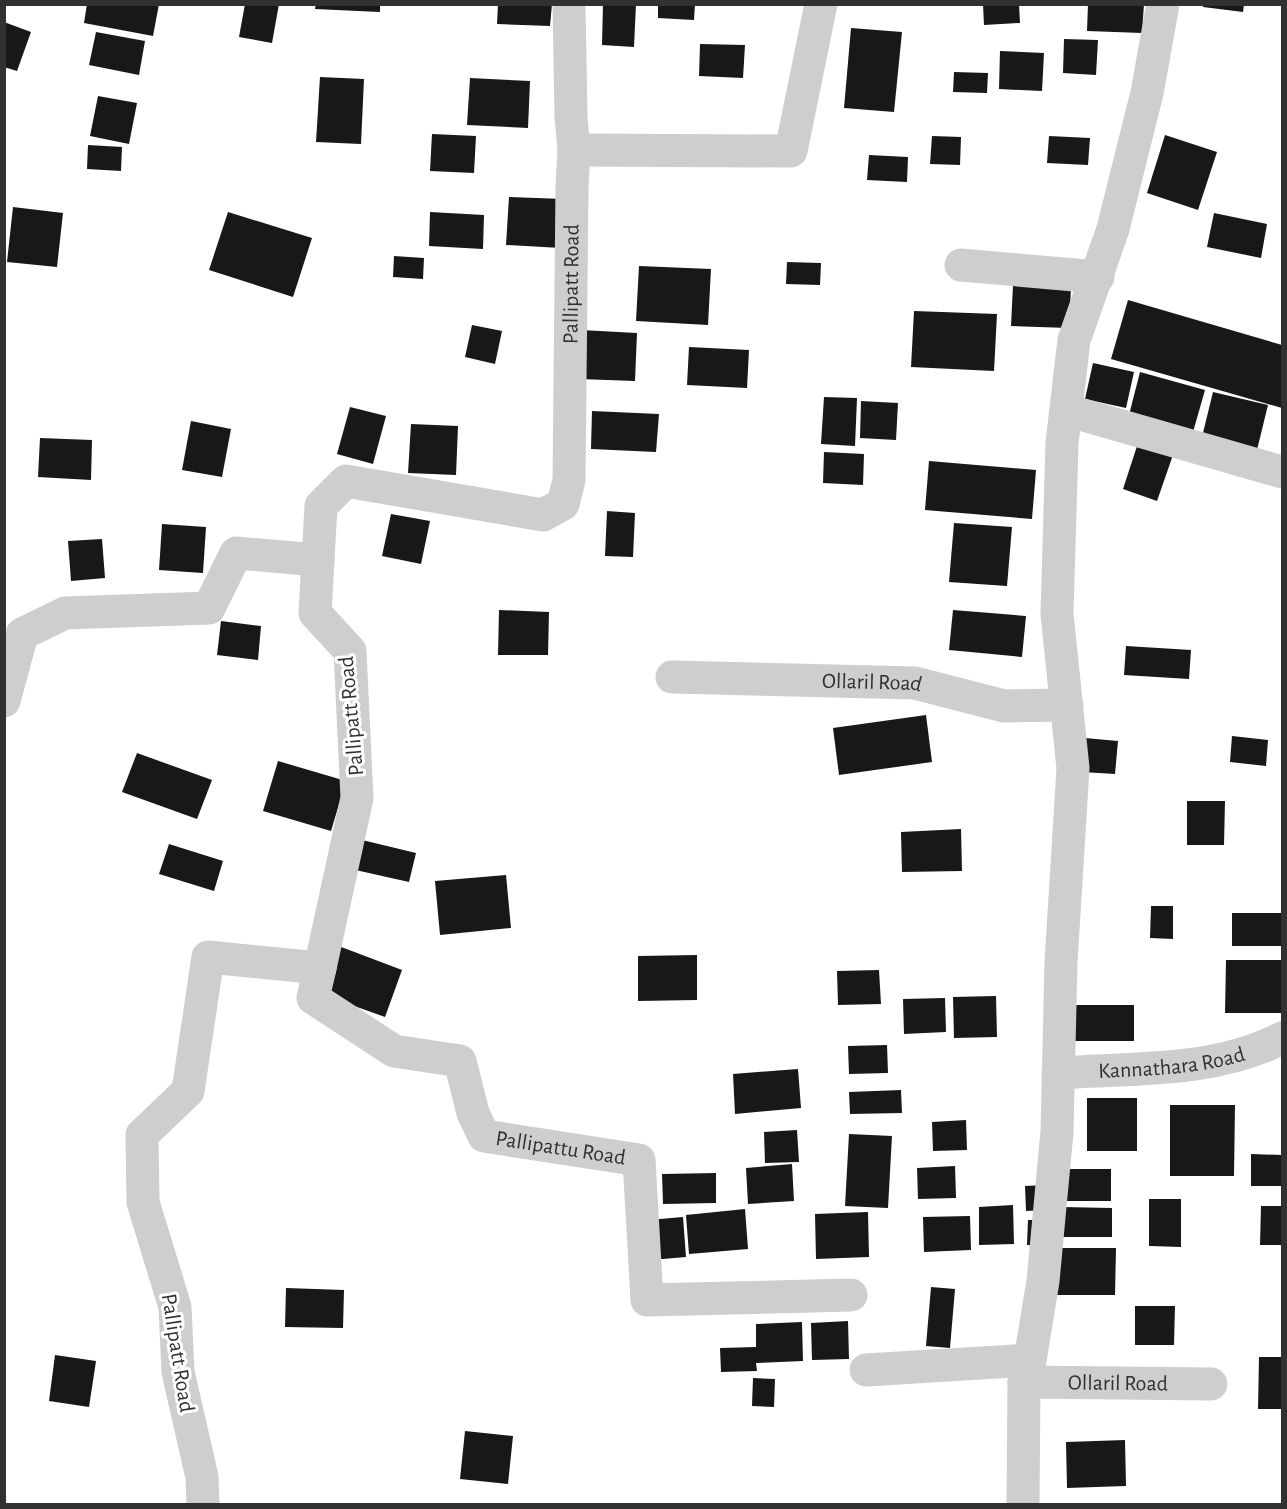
<svg xmlns="http://www.w3.org/2000/svg" width="1287" height="1509" viewBox="0 0 1287 1509" font-family="'Alegreya Sans',sans-serif">
	<rect width="100%" height="100%" fill="#fff"/>
	<!-- building -->
	<g fill="#181818">
		<path d="M 87,4 L 159,4 L 153,36 L 84,23 Z"/>
		<path d="M 245,4 L 279,4 L 272,43 L 239,37 Z"/>
		<path d="M 316,4 L 380,4 L 380,12 L 315,9 Z"/>
		<path d="M 498,4 L 552,4 L 550,26 L 497,24 Z"/>
		<path d="M 603,4 L 636,4 L 634,47 L 602,45 Z"/>
		<path d="M 658,4 L 695,4 L 694,20 L 658,18 Z"/>
		<path d="M 983,4 L 1019,4 L 1020,23 L 984,25 Z"/>
		<path d="M 1088,4 L 1144,4 L 1142,33 L 1087,31 Z"/>
		<path d="M 1203,4 L 1244,4 L 1243,12 L 1203,7 Z"/>
		<path d="M 4,22 L 31,32 L 17,71 L 4,67 Z"/>
		<path d="M 851,28 L 902,32 L 894,112 L 844,108 Z"/>
		<path d="M 96,32 L 145,41 L 139,75 L 89,65 Z"/>
		<path d="M 1064,39 L 1098,40 L 1096,75 L 1063,73 Z"/>
		<path d="M 700,44 L 745,45 L 743,78 L 699,76 Z"/>
		<path d="M 1000,51 L 1044,53 L 1042,91 L 999,89 Z"/>
		<path d="M 954,72 L 988,73 L 987,93 L 953,92 Z"/>
		<path d="M 320,77 L 364,79 L 361,144 L 316,142 Z"/>
		<path d="M 470,78 L 530,81 L 528,128 L 467,125 Z"/>
		<path d="M 98,96 L 137,103 L 129,144 L 90,136 Z"/>
		<path d="M 432,134 L 476,136 L 474,173 L 430,171 Z"/>
		<path d="M 1165,135 L 1217,152 L 1198,210 L 1147,193 Z"/>
		<path d="M 932,136 L 961,137 L 960,165 L 930,164 Z"/>
		<path d="M 1049,136 L 1090,138 L 1088,165 L 1047,163 Z"/>
		<path d="M 88,145 L 122,147 L 121,171 L 87,169 Z"/>
		<path d="M 869,155 L 908,157 L 907,182 L 867,180 Z"/>
		<path d="M 509,197 L 564,199 L 561,248 L 506,245 Z"/>
		<path d="M 13,207 L 63,213 L 57,267 L 7,262 Z"/>
		<path d="M 228,212 L 312,238 L 293,297 L 209,270 Z"/>
		<path d="M 430,212 L 484,215 L 483,249 L 429,246 Z"/>
		<path d="M 1214,213 L 1267,224 L 1261,258 L 1207,247 Z"/>
		<path d="M 394,256 L 424,258 L 423,279 L 393,277 Z"/>
		<path d="M 787,262 L 821,263 L 820,285 L 786,284 Z"/>
		<path d="M 639,266 L 711,269 L 708,325 L 636,321 Z"/>
		<path d="M 1013,285 L 1071,288 L 1069,328 L 1011,326 Z"/>
		<path d="M 1128,300 L 1282,345 L 1282,408 L 1111,359 Z"/>
		<path d="M 914,311 L 997,314 L 994,371 L 911,367 Z"/>
		<path d="M 472,325 L 502,331 L 495,364 L 465,357 Z"/>
		<path d="M 581,330 L 637,333 L 635,381 L 579,379 Z"/>
		<path d="M 689,347 L 749,350 L 747,388 L 687,385 Z"/>
		<path d="M 1093,363 L 1134,372 L 1126,408 L 1085,399 Z"/>
		<path d="M 1140,372 L 1205,390 L 1193,432 L 1129,415 Z"/>
		<path d="M 1213,392 L 1268,405 L 1256,454 L 1201,441 Z"/>
		<path d="M 824,397 L 857,398 L 855,446 L 821,444 Z"/>
		<path d="M 861,401 L 898,403 L 896,440 L 860,438 Z"/>
		<path d="M 350,407 L 386,416 L 373,464 L 337,454 Z"/>
		<path d="M 592,411 L 659,414 L 656,452 L 591,449 Z"/>
		<path d="M 191,421 L 231,429 L 222,477 L 182,470 Z"/>
		<path d="M 411,424 L 458,426 L 456,475 L 408,473 Z"/>
		<path d="M 40,438 L 92,440 L 91,480 L 38,477 Z"/>
		<path d="M 1139,440 L 1174,452 L 1157,501 L 1123,489 Z"/>
		<path d="M 824,452 L 864,454 L 863,485 L 823,483 Z"/>
		<path d="M 929,461 L 1036,470 L 1032,519 L 925,510 Z"/>
		<path d="M 607,511 L 635,513 L 633,557 L 605,556 Z"/>
		<path d="M 391,514 L 430,521 L 421,564 L 382,556 Z"/>
		<path d="M 954,523 L 1012,527 L 1007,586 L 949,582 Z"/>
		<path d="M 162,524 L 206,527 L 203,573 L 159,570 Z"/>
		<path d="M 102,539 L 105,578 L 71,581 L 68,541 Z"/>
		<path d="M 499,610 L 549,612 L 548,655 L 498,655 Z"/>
		<path d="M 953,610 L 1026,616 L 1022,657 L 949,650 Z"/>
		<path d="M 221,621 L 261,626 L 258,660 L 217,655 Z"/>
		<path d="M 1126,646 L 1191,650 L 1189,679 L 1124,675 Z"/>
		<path d="M 926,715 L 932,762 L 839,775 L 833,728 Z"/>
		<path d="M 1232,736 L 1268,740 L 1266,766 L 1230,762 Z"/>
		<path d="M 1085,738 L 1118,741 L 1115,774 L 1082,772 Z"/>
		<path d="M 137,753 L 212,780 L 197,819 L 122,792 Z"/>
		<path d="M 278,761 L 346,781 L 331,831 L 263,811 Z"/>
		<path d="M 1187,801 L 1225,801 L 1224,845 L 1187,845 Z"/>
		<path d="M 961,829 L 962,871 L 902,872 L 901,832 Z"/>
		<path d="M 358,839 L 416,853 L 409,882 L 351,869 Z"/>
		<path d="M 169,844 L 223,861 L 214,891 L 159,874 Z"/>
		<path d="M 506,875 L 511,928 L 440,935 L 435,881 Z"/>
		<path d="M 1151,906 L 1173,906 L 1173,939 L 1150,938 Z"/>
		<rect x="1232" y="913" width="50" height="33"/>
		<path d="M 336,945 L 402,970 L 385,1017 L 318,993 Z"/>
		<path d="M 697,955 L 697,1000 L 638,1001 L 638,956 Z"/>
		<path d="M 1226,960 L 1282,960 L 1282,1013 L 1225,1013 Z"/>
		<path d="M 879,970 L 881,1004 L 838,1005 L 837,971 Z"/>
		<path d="M 996,996 L 997,1037 L 954,1038 L 953,997 Z"/>
		<path d="M 945,998 L 946,1032 L 904,1034 L 903,999 Z"/>
		<path d="M 1068,1005 L 1134,1005 L 1134,1041 L 1067,1041 Z"/>
		<path d="M 887,1045 L 888,1073 L 849,1074 L 848,1046 Z"/>
		<path d="M 798,1069 L 801,1108 L 735,1114 L 733,1074 Z"/>
		<path d="M 901,1090 L 902,1113 L 850,1114 L 849,1092 Z"/>
		<rect x="1087" y="1098" width="50" height="53"/>
		<path d="M 1170,1105 L 1235,1105 L 1234,1176 L 1170,1176 Z"/>
		<path d="M 966,1120 L 967,1150 L 933,1151 L 932,1122 Z"/>
		<path d="M 797,1130 L 799,1162 L 765,1163 L 764,1132 Z"/>
		<path d="M 849,1134 L 892,1136 L 888,1208 L 845,1206 Z"/>
		<path d="M 1251,1154 L 1282,1155 L 1282,1186 L 1251,1186 Z"/>
		<path d="M 792,1164 L 794,1201 L 748,1204 L 746,1168 Z"/>
		<path d="M 955,1166 L 956,1198 L 918,1199 L 917,1168 Z"/>
		<rect x="1063" y="1169" width="48" height="32"/>
		<path d="M 716,1173 L 716,1203 L 663,1204 L 662,1174 Z"/>
		<path d="M 1044,1185 L 1045,1210 L 1026,1211 L 1025,1186 Z"/>
		<path d="M 1149,1199 L 1181,1199 L 1181,1247 L 1149,1246 Z"/>
		<path d="M 1013,1205 L 1014,1244 L 979,1245 L 979,1207 Z"/>
		<path d="M 1261,1206 L 1282,1206 L 1282,1245 L 1260,1245 Z"/>
		<path d="M 1062,1207 L 1112,1208 L 1112,1237 L 1061,1237 Z"/>
		<path d="M 745,1209 L 748,1249 L 689,1254 L 686,1215 Z"/>
		<path d="M 868,1212 L 869,1257 L 816,1259 L 815,1214 Z"/>
		<path d="M 970,1216 L 971,1250 L 924,1252 L 923,1217 Z"/>
		<path d="M 683,1217 L 686,1257 L 651,1260 L 648,1220 Z"/>
		<path d="M 1028,1220 L 1041,1220 L 1040,1246 L 1027,1245 Z"/>
		<path d="M 1055,1248 L 1116,1248 L 1115,1295 L 1054,1295 Z"/>
		<path d="M 931,1287 L 955,1289 L 950,1348 L 926,1346 Z"/>
		<path d="M 286,1288 L 344,1290 L 343,1328 L 285,1327 Z"/>
		<path d="M 1135,1306 L 1175,1306 L 1174,1345 L 1135,1345 Z"/>
		<path d="M 848,1321 L 849,1359 L 812,1360 L 811,1323 Z"/>
		<path d="M 802,1322 L 803,1361 L 756,1363 L 757,1371 L 721,1372 L 720,1348 L 756,1347 L 756,1324 Z"/>
		<path d="M 55,1355 L 96,1361 L 89,1407 L 49,1401 Z"/>
		<path d="M 1259,1357 L 1282,1357 L 1282,1409 L 1258,1409 Z"/>
		<path d="M 753,1378 L 775,1379 L 774,1407 L 752,1406 Z"/>
		<path d="M 465,1431 L 513,1436 L 508,1484 L 460,1479 Z"/>
		<path d="M 1125,1440 L 1126,1486 L 1067,1488 L 1066,1442 Z"/>
	</g>
	<g fill="none" stroke-linecap="round" stroke-linejoin="round">
		<!-- minor -->
		<g stroke="#cecece" stroke-width="33">
			<path d="M 574,150 L 791,151 L 821,4"/>
			<path d="M 961,265 L 1098,277"/>
			<path d="M 1066,410 L 1282,472"/>
			<path id="s1" d="M 672,677 L 915,683 L 1004,706 L 1067,705"/>
			<path d="M 4,701 L 22,634 L 65,613 L 209,608 L 236,553 L 318,560"/>
			<path id="s2" d="M 320,968 L 313,998 L 394,1051 L 460,1061 L 473,1113 L 484,1136 L 639,1160 L 647,1300 L 851,1295"/>
			<path id="s3" d="M 1058,1073 C 1132,1068 1215,1073 1282,1038"/>
			<path d="M 866,1370 L 1030,1360"/>
			<path id="s4" d="M 1024,1382 L 1211,1384"/>
			<path id="s5" d="M 203,1504 L 202,1477 L 178,1372 L 175,1307 L 143,1202 L 142,1135 L 188,1091 L 208,957 L 320,968 L 357,798 L 350,651 L 315,613 L 321,506 L 346,481 L 543,515 L 563,504 L 569,480 L 572,187 L 574,150 L 571,117 L 569,4"/>
			<path d="M 1023,1504 L 1024,1382 L 1030,1360 L 1043,1281 L 1057,1132 L 1061,962 L 1073,768 L 1057,614 L 1062,443 L 1074,340 L 1113,229 L 1147,93 L 1163,4"/>
		</g>
	</g>
	<g text-anchor="middle" dominant-baseline="central" stroke-width="6" stroke-linejoin="round" paint-order="stroke">
		<!-- street labels -->
		<g font-size="22" fill="#313131" stroke="#fff">
			<text stroke="none"><textPath href="#s5" startOffset="1647">Pallipatt Road</textPath></text>
			<text stroke="none"><textPath href="#s1" startOffset="200">Ollaril Road</textPath></text>
			<text transform="translate(351 716) rotate(-95)">Pallipatt Road</text>
			<text stroke="none"><textPath href="#s3" startOffset="114">Kannathara Road</textPath></text>
			<text stroke="none"><textPath href="#s2" startOffset="351">Pallipattu Road</textPath></text>
			<text transform="translate(178 1353) rotate(81)">Pallipatt Road</text>
			<text stroke="none"><textPath href="#s4" startOffset="94">Ollaril Road</textPath></text>
		</g>
	</g>
	<!-- border -->
	<rect width="1287" height="1509" fill="none" stroke="#313131" stroke-width="12"/>
</svg>
